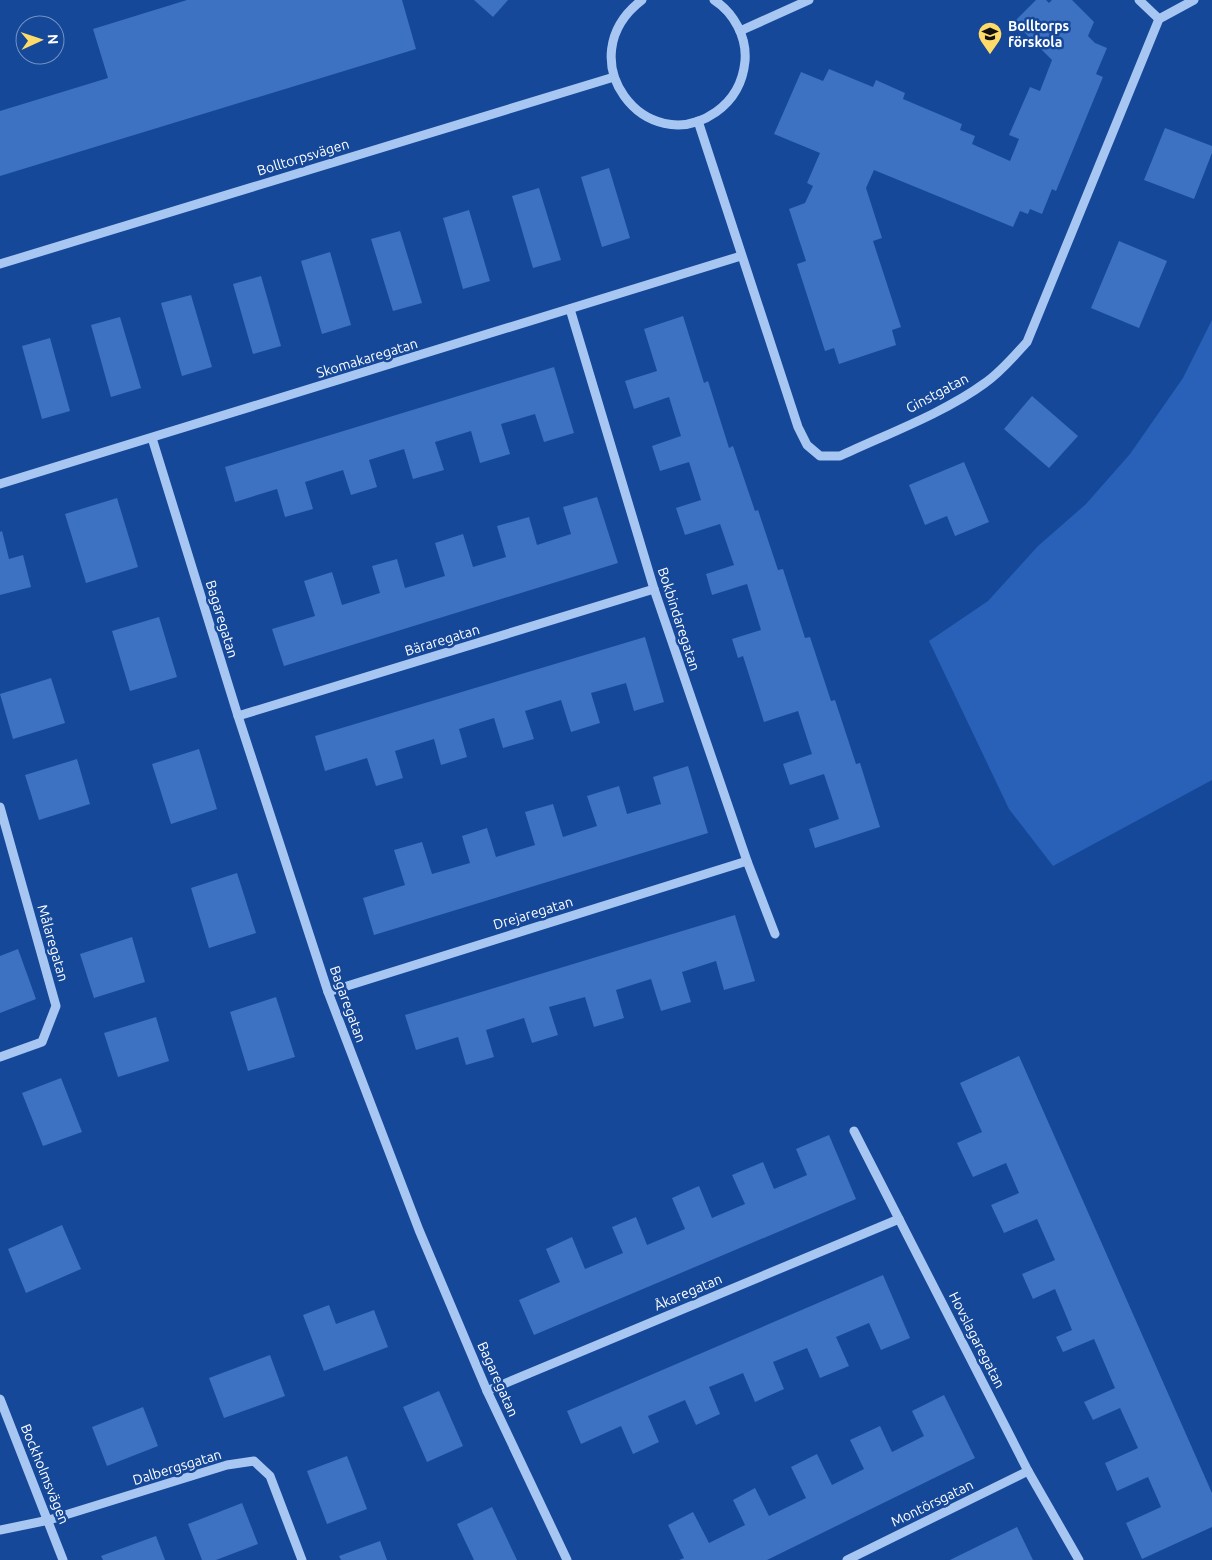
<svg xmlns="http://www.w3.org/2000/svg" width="1212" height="1560" viewBox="0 0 1212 1560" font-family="Ubuntu,sans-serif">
	<rect width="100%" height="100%" fill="#154899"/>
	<!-- green -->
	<path fill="#2861b7" d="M 1212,320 L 1212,780 L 1053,866 L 1009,809 L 929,641 L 988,601 L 1038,546 L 1086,504 L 1130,454 L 1183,378 Z"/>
	<!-- building -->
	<g fill="#3d71c1">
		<path d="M 187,0 L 402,0 L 416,49 L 0,176 L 0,111 L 108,78 L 93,29 Z"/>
		<path d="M 474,0 L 508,0 L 493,17 Z"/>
		<path d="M 1036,0 L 1046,0 L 1049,3 L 1052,0 L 1072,0 L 1094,22 L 1088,36 L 1095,43 L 1107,48 L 1096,74 L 1103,77 L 1056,191 L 1052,189 L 1042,214 L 1030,209 L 1028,214 L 1020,211 L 1013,227 L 874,170 L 866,188 L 882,238 L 873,241 L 901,327 L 892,330 L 896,345 L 839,364 L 834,348 L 825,351 L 797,264 L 806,261 L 789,209 L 805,203 L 813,186 L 807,183 L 820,153 L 774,134 L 801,72 L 823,81 L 829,69 L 873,87 L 876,80 L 905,93 L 903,99 L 962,124 L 960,130 L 975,136 L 972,144 L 1010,161 L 1019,139 L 1009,135 L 1030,87 L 1040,91 L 1052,60 L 1014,22 Z"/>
		<path d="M 1165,128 L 1212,146 L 1212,153 L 1194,199 L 1144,180 Z"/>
		<path d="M 609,168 L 630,238 L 602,247 L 581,177 Z"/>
		<path d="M 539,188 L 561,260 L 533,268 L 512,196 Z"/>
		<path d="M 469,210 L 490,281 L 463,289 L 443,218 Z"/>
		<path d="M 400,231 L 422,303 L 393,311 L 371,239 Z"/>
		<path d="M 1119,241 L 1167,261 L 1139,328 L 1091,308 Z"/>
		<path d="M 330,252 L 351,325 L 322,334 L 301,261 Z"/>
		<path d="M 261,276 L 281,346 L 253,354 L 233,284 Z"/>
		<path d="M 191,295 L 212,367 L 182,376 L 161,303 Z"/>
		<path d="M 683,316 L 704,383 L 708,381 L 729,448 L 733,446 L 755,511 L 758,510 L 778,570 L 783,569 L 805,638 L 810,637 L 831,701 L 835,700 L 856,764 L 860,763 L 880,827 L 815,848 L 809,829 L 839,819 L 824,774 L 790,785 L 783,764 L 812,754 L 798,711 L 764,722 L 743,656 L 738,658 L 732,639 L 761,630 L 747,584 L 712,595 L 706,574 L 734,565 L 720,524 L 685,535 L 676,508 L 701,500 L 689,462 L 660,471 L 652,446 L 681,436 L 669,397 L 634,409 L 625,381 L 657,371 L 644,329 Z"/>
		<path d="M 120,317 L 141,388 L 111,397 L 91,325 Z"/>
		<path d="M 50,338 L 70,411 L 42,419 L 22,346 Z"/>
		<path d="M 554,367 L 574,433 L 544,442 L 535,414 L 501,424 L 510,454 L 480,463 L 471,431 L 435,442 L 444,470 L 413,479 L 404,449 L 369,460 L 377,487 L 351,495 L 343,470 L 305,482 L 313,509 L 285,517 L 277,489 L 235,502 L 225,467 Z"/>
		<path d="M 1032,396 L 1078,436 L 1049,468 L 1004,429 Z"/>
		<path d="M 964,462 L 989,522 L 955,536 L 947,516 L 925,525 L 909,485 Z"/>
		<path d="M 597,497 L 618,563 L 284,666 L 272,629 L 315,616 L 304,581 L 332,572 L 342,605 L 380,593 L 372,566 L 397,559 L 405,588 L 445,576 L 435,543 L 463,534 L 473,567 L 506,557 L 497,526 L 529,517 L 537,545 L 571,534 L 563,507 Z"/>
		<path d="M 117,498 L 138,567 L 86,583 L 65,514 Z"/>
		<path d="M 2,531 L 9,559 L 23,555 L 31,587 L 0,595 L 0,532 Z"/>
		<path d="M 159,617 L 177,677 L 130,691 L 112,631 Z"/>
		<path d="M 645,637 L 664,702 L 634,711 L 626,683 L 591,693 L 600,723 L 571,732 L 561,700 L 525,711 L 534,739 L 503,748 L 494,718 L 459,729 L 467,757 L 441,765 L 434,739 L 395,751 L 403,778 L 376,786 L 367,758 L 325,771 L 315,736 Z"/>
		<path d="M 51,678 L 65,723 L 13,739 L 0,694 Z"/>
		<path d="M 199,749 L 217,809 L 171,824 L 152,764 Z"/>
		<path d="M 77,759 L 90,804 L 39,820 L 25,775 Z"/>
		<path d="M 688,766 L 708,833 L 374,935 L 363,898 L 405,885 L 394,850 L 422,842 L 432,874 L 470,863 L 462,836 L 487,828 L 496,857 L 535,845 L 525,812 L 553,804 L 563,837 L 597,826 L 587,796 L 619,786 L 627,814 L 661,804 L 653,777 Z"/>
		<path d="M 237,873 L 256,933 L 209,948 L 191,888 Z"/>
		<path d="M 735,915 L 755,981 L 724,990 L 716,961 L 682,972 L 691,1002 L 661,1011 L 651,979 L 616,990 L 624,1018 L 594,1027 L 585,997 L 549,1007 L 558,1035 L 532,1043 L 524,1018 L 486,1030 L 494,1057 L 466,1065 L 458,1037 L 416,1050 L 405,1015 Z"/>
		<path d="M 132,937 L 145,982 L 94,998 L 80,954 Z"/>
		<path d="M 18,949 L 36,999 L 0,1013 L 0,956 Z"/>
		<path d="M 276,997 L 295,1057 L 248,1071 L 230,1012 Z"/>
		<path d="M 156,1017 L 169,1061 L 118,1077 L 104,1033 Z"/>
		<path d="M 1019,1056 L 1212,1493 L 1212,1527 L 1142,1559 L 1126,1523 L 1161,1507 L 1148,1477 L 1117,1491 L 1105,1463 L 1138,1448 L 1120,1408 L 1093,1420 L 1084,1402 L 1115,1388 L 1094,1339 L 1063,1352 L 1056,1337 L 1072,1330 L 1055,1289 L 1033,1299 L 1022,1274 L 1055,1260 L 1037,1219 L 1004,1233 L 991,1205 L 1019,1193 L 1006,1163 L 973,1177 L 957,1143 L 982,1132 L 960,1083 Z"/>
		<path d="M 61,1078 L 82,1132 L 43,1146 L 22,1093 Z"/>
		<path d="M 829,1135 L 856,1199 L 534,1335 L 519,1300 L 560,1282 L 546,1249 L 572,1237 L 585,1269 L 623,1253 L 612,1227 L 636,1217 L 647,1245 L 685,1229 L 672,1198 L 699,1186 L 712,1218 L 745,1204 L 732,1175 L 763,1162 L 774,1189 L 807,1175 L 796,1149 Z"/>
		<path d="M 62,1225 L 81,1269 L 26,1293 L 8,1249 Z"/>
		<path d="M 883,1275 L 910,1338 L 881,1350 L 869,1323 L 836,1337 L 849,1366 L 820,1378 L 807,1348 L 773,1362 L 784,1389 L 755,1402 L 743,1373 L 709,1387 L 720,1414 L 696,1425 L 685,1400 L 648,1416 L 659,1442 L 633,1454 L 621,1426 L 581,1444 L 567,1411 Z"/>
		<path d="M 329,1305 L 336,1324 L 374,1310 L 388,1347 L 324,1371 L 303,1315 Z"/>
		<path d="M 270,1355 L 285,1396 L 224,1418 L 209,1378 Z"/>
		<path d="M 439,1391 L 463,1446 L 427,1462 L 403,1407 Z"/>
		<path d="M 944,1395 L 975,1458 L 767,1560 L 679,1560 L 684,1558 L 668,1525 L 693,1512 L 709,1543 L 745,1525 L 733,1500 L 755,1488 L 769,1516 L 806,1498 L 791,1467 L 817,1454 L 832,1485 L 864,1469 L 850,1440 L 880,1426 L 892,1452 L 924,1436 L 912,1411 Z"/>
		<path d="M 143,1407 L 158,1446 L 107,1466 L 92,1427 Z"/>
		<path d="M 347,1456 L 367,1509 L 327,1524 L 307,1471 Z"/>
		<path d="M 242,1503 L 258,1544 L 216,1560 L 202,1560 L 188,1524 Z"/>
		<path d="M 492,1507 L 517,1560 L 474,1560 L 457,1524 Z"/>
		<path d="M 1017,1527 L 1033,1560 L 950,1560 Z"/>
		<path d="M 156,1536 L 165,1560 L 103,1560 L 101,1556 Z"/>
		<path d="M 380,1541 L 387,1560 L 341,1560 L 339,1556 Z"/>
	</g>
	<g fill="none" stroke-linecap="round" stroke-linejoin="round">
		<!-- minor -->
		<g stroke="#a8c6f2" stroke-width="9">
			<path d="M 642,0 C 566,58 646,161 716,112 C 733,100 743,82 745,61 C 747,37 734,13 714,0"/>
			<path d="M 1139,0 L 1159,19"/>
			<path d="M 740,31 L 809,0"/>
			<path d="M 698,121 L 798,427 L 807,445 L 820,456 L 840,456 C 887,434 944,413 985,383 C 1001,372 1014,356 1027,342 L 1159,19 L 1194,0"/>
			<path d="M 0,264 L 614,77"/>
			<path d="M 570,309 L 654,589 L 747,861 L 775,934"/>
			<path d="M 152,438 L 238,716 L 328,992 L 419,1230 L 487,1391 L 567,1560"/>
			<path d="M 0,484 L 741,256"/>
			<path d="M 238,716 L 654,589"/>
			<path d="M 0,807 L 56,1006 L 42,1042 L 0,1057"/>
			<path d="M 328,992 L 747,861"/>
			<path d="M 854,1131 L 1028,1471 L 1079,1560"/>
			<path d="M 487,1391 L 899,1219"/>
			<path d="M 0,1399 L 63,1560"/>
			<path d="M 0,1530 L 49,1520 L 227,1465 L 254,1461 L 270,1476 L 302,1560"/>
			<path d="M 847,1560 L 1028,1471"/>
		</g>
	</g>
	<!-- icons -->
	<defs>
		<symbol id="school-pin" viewBox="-11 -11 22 30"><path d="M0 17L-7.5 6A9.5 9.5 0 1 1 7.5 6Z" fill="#ffdb69" stroke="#154899"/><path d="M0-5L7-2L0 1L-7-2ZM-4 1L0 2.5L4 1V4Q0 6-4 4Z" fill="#111"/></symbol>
	</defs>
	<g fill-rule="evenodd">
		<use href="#school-pin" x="976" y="20" width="28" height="38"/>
	</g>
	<g text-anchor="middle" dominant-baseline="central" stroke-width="5" stroke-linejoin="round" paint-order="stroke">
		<!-- poi labels -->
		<g font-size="14" font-weight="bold" fill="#fff" stroke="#154899" text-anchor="start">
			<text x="1008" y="26">Bolltorps<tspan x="1008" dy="16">förskola</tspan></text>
		</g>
		<!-- street labels -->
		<g font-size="14" fill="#fff" stroke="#154899">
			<text transform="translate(303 157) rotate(-17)">Bolltorpsvägen</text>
			<text transform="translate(367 358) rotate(-17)">Skomakaregatan</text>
			<text transform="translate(937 393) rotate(-28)">Ginstgatan</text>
			<text transform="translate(222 619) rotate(73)">Bagaregatan</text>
			<text transform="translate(679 619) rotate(72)">Bokbindaregatan</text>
			<text transform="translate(442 640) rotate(-17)">Bäraregatan</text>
			<text transform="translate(533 913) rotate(-17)">Drejaregatan</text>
			<text transform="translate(53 943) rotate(74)">Målaregatan</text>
			<text transform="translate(348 1004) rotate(70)">Bagaregatan</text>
			<text transform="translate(688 1292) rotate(-23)">Åkaregatan</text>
			<text transform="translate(977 1340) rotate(63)">Hovslagaregatan</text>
			<text transform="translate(498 1379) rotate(66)">Bagaregatan</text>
			<text transform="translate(177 1467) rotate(-17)">Dalbergsgatan</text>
			<text transform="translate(45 1474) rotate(68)">Bockholmsvägen</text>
			<text transform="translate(932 1503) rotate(-26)">Montörsgatan</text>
		</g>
	</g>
	<!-- north arrow -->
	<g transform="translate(40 40) rotate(87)"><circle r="24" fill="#154899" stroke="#7391c2"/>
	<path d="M0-4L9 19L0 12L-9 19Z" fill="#ffdb69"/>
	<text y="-8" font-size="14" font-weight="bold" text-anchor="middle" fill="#ffffff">N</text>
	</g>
</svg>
